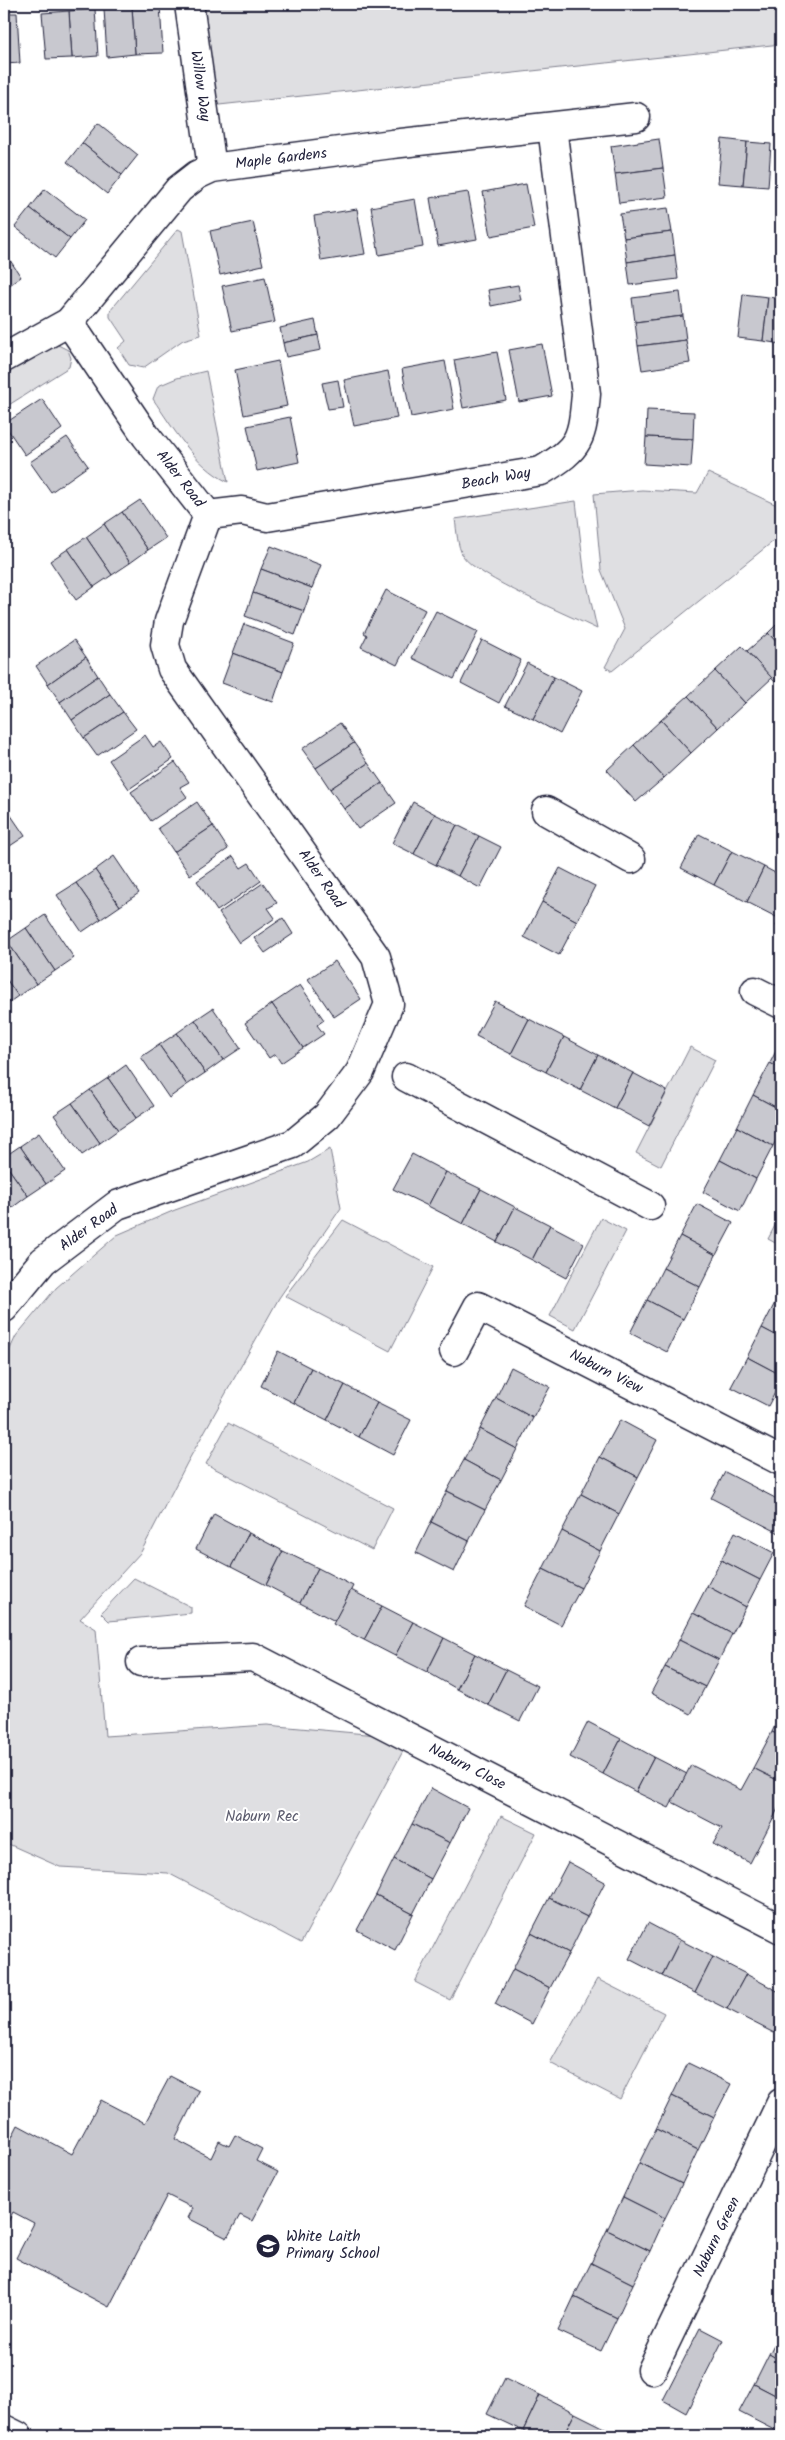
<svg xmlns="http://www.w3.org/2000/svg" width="785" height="2440" viewBox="0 0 785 2440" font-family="Kalam,sans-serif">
	<rect width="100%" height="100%" fill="#fff"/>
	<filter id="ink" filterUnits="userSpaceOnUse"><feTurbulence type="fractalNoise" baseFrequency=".02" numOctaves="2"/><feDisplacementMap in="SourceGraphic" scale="10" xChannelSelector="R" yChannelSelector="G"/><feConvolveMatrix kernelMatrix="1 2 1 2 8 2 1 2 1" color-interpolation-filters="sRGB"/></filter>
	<g filter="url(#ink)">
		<!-- green -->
		<g fill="#dfdfe2" stroke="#80808e">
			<path d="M 205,4 L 781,4 L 781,44 L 210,106 Z"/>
			<path d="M 178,229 L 182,231 L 201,335 L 183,340 L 143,368 L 129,365 L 118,348 L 126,341 L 110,317 L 110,311 Z"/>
			<path d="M 56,344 L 68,350 L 71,358 L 69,367 L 4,408 L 4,373 L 44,348 Z"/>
			<path d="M 206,371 L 228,482 C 195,466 173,428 153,399 L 158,386 L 177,378 Z"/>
			<path d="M 708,473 L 781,507 L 781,535 L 612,671 L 605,667 L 625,629 L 601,570 L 594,494 L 642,490 L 697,493 Z"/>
			<path d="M 576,501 L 584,570 L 597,629 C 571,616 476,577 463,556 C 457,545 457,532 455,519 Z"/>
			<path d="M 690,1047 L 715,1060 L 661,1166 L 636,1153 Z"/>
			<path d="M 330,1149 L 341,1208 L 279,1298 L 187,1463 L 141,1552 L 80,1619 L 96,1629 L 105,1736 L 267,1725 L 410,1738 L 301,1943 L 168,1873 L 60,1867 L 4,1842 L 4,1362 L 16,1336 L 56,1288 L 117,1235 L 175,1210 L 308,1162 Z"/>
			<path d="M 781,1214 L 781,1246 L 768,1239 Z"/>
			<path d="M 601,1218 L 626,1231 L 575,1329 L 550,1316 Z"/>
			<path d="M 343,1220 L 433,1267 L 390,1351 L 285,1296 Z"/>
			<path d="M 228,1423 L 393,1508 L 372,1550 L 206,1464 Z"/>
			<path d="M 134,1578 L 191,1607 L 191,1613 L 109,1621 L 101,1613 Z"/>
			<path d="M 501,1816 L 536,1833 L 450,2000 L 415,1982 Z"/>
			<path d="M 597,1979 L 664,2013 L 620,2099 L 550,2063 Z"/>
		</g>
		<!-- building -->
		<g fill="#c8c8cf" stroke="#22223b">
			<path d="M 160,5 L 163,53 L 135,54 L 132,7 Z"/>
			<path d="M 132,7 L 135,54 L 107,57 L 104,9 Z"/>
			<path d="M 95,9 L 98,56 L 72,58 L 69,11 Z"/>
			<path d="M 69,11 L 72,58 L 46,59 L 42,13 Z"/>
			<path d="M 4,13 L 17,13 L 20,63 L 4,64 Z"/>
			<path d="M 98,123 L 138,155 L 122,175 L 82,143 Z"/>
			<path d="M 659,139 L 663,168 L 615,174 L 611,146 Z"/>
			<path d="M 722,139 L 747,142 L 743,185 L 718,183 Z"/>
			<path d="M 747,142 L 771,144 L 768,187 L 743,185 Z"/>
			<path d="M 82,143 L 122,175 L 107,194 L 67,162 Z"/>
			<path d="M 781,161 L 781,188 L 779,188 Z"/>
			<path d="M 663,168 L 667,197 L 619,203 L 615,174 Z"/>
			<path d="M 526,184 L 534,228 L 491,236 L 483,192 Z"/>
			<path d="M 45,189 L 85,220 L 70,239 L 30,208 Z"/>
			<path d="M 468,192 L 477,239 L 438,246 L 430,198 Z"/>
			<path d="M 415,199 L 423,247 L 379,255 L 371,207 Z"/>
			<path d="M 30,208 L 70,239 L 55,258 L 15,227 Z"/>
			<path d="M 668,208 L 672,232 L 624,238 L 620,214 Z"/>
			<path d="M 357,209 L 365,254 L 321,261 L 314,216 Z"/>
			<path d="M 253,222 L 263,265 L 220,275 L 210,231 Z"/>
			<path d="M 672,232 L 675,255 L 627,262 L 624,238 Z"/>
			<path d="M 4,251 L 21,277 L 4,289 Z"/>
			<path d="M 675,255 L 678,279 L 630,285 L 627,262 Z"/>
			<path d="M 265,277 L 275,322 L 232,331 L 222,286 Z"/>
			<path d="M 518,285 L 521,300 L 491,306 L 488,290 Z"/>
			<path d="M 680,292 L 683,316 L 635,322 L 632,298 Z"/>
			<path d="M 743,294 L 768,297 L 763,341 L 738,338 Z"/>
			<path d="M 768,297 L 781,299 L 781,344 L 763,341 Z"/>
			<path d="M 683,316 L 686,340 L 638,346 L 635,322 Z"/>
			<path d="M 315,320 L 318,335 L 283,343 L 280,328 Z"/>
			<path d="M 318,335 L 321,350 L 286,357 L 283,343 Z"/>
			<path d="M 686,340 L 690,363 L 642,370 L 638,346 Z"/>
			<path d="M 542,344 L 552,396 L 519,402 L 509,350 Z"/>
			<path d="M 497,352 L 506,400 L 463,408 L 454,360 Z"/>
			<path d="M 278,361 L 287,406 L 244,415 L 235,370 Z"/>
			<path d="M 445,361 L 454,409 L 411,417 L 402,369 Z"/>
			<path d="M 388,371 L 397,418 L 354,426 L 344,380 Z"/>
			<path d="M 338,380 L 343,407 L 328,409 L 322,383 Z"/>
			<path d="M 42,399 L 62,429 L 25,455 L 4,424 Z"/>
			<path d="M 647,410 L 694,412 L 693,439 L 646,437 Z"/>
			<path d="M 290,417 L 299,462 L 257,471 L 247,426 Z"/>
			<path d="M 67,437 L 88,466 L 51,492 L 30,462 Z"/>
			<path d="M 646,437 L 693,439 L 691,467 L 644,464 Z"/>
			<path d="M 140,500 L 166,538 L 148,550 L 122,512 Z"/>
			<path d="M 122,512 L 148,550 L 130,563 L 104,524 Z"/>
			<path d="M 104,524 L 130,563 L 112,575 L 86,537 Z"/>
			<path d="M 86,537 L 112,575 L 94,587 L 68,549 Z"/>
			<path d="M 271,546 L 321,565 L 312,588 L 261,569 Z"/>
			<path d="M 68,549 L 94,587 L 76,600 L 50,561 Z"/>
			<path d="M 261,569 L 312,588 L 304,611 L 253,593 Z"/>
			<path d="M 386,590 L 425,610 L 397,665 L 361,647 L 367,635 L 364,633 Z"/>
			<path d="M 253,593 L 304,611 L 295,635 L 245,616 Z"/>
			<path d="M 436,611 L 478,632 L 454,679 L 412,658 Z"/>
			<path d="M 781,620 L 781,647 L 768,633 Z"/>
			<path d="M 244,624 L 294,643 L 283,672 L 233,653 Z"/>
			<path d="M 768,633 L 781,647 L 781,676 L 775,682 L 747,651 Z"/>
			<path d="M 74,640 L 86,657 L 48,684 L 36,666 Z"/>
			<path d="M 482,640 L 521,660 L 499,703 L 461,683 Z"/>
			<path d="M 742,646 L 772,678 L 745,703 L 715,671 Z"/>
			<path d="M 233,653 L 283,672 L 273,702 L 222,683 Z"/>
			<path d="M 86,657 L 98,676 L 60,702 L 48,684 Z"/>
			<path d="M 527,663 L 554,677 L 533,719 L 505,706 Z"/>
			<path d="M 715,671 L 745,703 L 718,728 L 688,696 Z"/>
			<path d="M 98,676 L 110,694 L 72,720 L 60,702 Z"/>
			<path d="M 554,677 L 582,691 L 560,734 L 533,719 Z"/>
			<path d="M 110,694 L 123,712 L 84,738 L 72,720 Z"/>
			<path d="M 688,696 L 718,728 L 691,753 L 661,720 Z"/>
			<path d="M 123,712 L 136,729 L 97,756 L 84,738 Z"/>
			<path d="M 661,720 L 691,753 L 664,778 L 634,745 Z"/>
			<path d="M 340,723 L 354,743 L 316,768 L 302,749 Z"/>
			<path d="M 145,735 L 153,747 L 161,742 L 173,759 L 129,789 L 109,760 Z"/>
			<path d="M 354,743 L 368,763 L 330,789 L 316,768 Z"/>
			<path d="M 634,745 L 664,778 L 636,802 L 607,770 Z"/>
			<path d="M 175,762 L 189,782 L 180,787 L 187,797 L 151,821 L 131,792 Z"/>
			<path d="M 368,763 L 382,783 L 344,809 L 330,789 Z"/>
			<path d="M 382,783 L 396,803 L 358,829 L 344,809 Z"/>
			<path d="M 197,802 L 213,826 L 174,852 L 158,828 Z"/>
			<path d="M 413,802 L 435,814 L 414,854 L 392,843 Z"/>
			<path d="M 4,805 L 12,817 L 4,822 Z"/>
			<path d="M 435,814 L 457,825 L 436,865 L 414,854 Z"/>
			<path d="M 12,817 L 25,836 L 4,850 L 4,822 Z"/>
			<path d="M 457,825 L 479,836 L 458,876 L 436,865 Z"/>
			<path d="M 213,826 L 228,849 L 190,875 L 174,852 Z"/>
			<path d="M 699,834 L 732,851 L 714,885 L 681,868 Z"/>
			<path d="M 479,836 L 501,847 L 480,888 L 458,876 Z"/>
			<path d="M 732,851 L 764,867 L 747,902 L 714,885 Z"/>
			<path d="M 114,856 L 139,893 L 120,906 L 95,870 Z"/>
			<path d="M 233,856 L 241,868 L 249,863 L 261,881 L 217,911 L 197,881 Z"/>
			<path d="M 764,867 L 781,876 L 780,919 L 747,902 Z"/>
			<path d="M 560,868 L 595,886 L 577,921 L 542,902 Z"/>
			<path d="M 95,870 L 120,906 L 101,919 L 76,883 Z"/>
			<path d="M 76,883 L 101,919 L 82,932 L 57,895 Z"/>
			<path d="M 263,883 L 277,903 L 268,908 L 275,918 L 239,943 L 219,913 Z"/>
			<path d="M 542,902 L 577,921 L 559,955 L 524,937 Z"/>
			<path d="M 45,915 L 74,958 L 55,971 L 26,928 Z"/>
			<path d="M 781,916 L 781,929 L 776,926 Z"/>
			<path d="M 283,918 L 293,934 L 265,953 L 254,938 Z"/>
			<path d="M 26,928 L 55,971 L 36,984 L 7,941 Z"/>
			<path d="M 7,941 L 36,984 L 18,996 L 4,976 L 4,944 Z"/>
			<path d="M 335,961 L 361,999 L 334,1017 L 308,979 Z"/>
			<path d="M 4,976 L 18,996 L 4,1006 Z"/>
			<path d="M 300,985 L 324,1020 L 317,1025 L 324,1034 L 303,1048 L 272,1004 Z"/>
			<path d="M 495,1001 L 529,1019 L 511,1054 L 476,1036 Z"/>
			<path d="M 272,1004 L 303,1048 L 281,1063 L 275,1054 L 269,1058 L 245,1023 Z"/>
			<path d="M 213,1008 L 241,1048 L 223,1060 L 195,1020 Z"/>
			<path d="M 529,1019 L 564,1037 L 546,1072 L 511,1054 Z"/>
			<path d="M 195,1020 L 223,1060 L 205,1073 L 177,1033 Z"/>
			<path d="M 177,1033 L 205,1073 L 187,1085 L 159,1045 Z"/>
			<path d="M 564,1037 L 598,1055 L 580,1090 L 546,1072 Z"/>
			<path d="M 781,1041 L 781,1069 L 770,1063 Z"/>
			<path d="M 159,1045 L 187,1085 L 169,1098 L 141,1057 Z"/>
			<path d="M 598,1055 L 633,1073 L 615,1108 L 580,1090 Z"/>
			<path d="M 770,1063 L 781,1069 L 781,1110 L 753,1095 Z"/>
			<path d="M 126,1065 L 154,1106 L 136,1118 L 108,1078 Z"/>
			<path d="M 633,1073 L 667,1091 L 649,1126 L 615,1108 Z"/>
			<path d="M 108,1078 L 136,1118 L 118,1130 L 90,1090 Z"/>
			<path d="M 90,1090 L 118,1130 L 100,1143 L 72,1103 Z"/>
			<path d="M 753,1095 L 781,1110 L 781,1131 L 773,1146 L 737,1127 Z"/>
			<path d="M 72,1103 L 100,1143 L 82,1155 L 54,1115 Z"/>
			<path d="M 737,1127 L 773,1146 L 756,1179 L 720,1160 Z"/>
			<path d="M 39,1133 L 65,1171 L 46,1184 L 20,1146 Z"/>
			<path d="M 20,1146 L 46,1184 L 28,1196 L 4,1162 L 4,1157 Z"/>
			<path d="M 412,1154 L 446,1172 L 428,1206 L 393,1189 Z"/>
			<path d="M 720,1160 L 756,1179 L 740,1211 L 703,1192 Z"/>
			<path d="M 4,1162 L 28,1196 L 9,1210 L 4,1202 Z"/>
			<path d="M 446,1172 L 481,1189 L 463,1224 L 428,1206 Z"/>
			<path d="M 481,1189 L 515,1207 L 497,1242 L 463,1224 Z"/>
			<path d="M 697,1204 L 733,1223 L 716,1255 L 680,1236 Z"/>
			<path d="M 515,1207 L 550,1225 L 532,1260 L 497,1242 Z"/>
			<path d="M 550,1225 L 584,1243 L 566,1278 L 532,1260 Z"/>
			<path d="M 680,1236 L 716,1255 L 700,1287 L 663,1268 Z"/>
			<path d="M 663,1268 L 700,1287 L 683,1319 L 647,1300 Z"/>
			<path d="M 777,1299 L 781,1301 L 781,1338 L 762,1328 Z"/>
			<path d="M 647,1300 L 683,1319 L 667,1352 L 630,1333 Z"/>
			<path d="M 762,1328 L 781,1338 L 781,1375 L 747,1357 Z"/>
			<path d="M 278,1351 L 311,1368 L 294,1403 L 261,1386 Z"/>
			<path d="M 747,1357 L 781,1375 L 781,1381 L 768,1406 L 731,1387 Z"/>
			<path d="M 511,1367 L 550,1387 L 533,1418 L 496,1398 Z"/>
			<path d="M 311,1368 L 345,1385 L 327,1420 L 294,1403 Z"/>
			<path d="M 345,1385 L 377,1403 L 359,1437 L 327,1420 Z"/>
			<path d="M 496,1398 L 533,1418 L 517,1449 L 480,1429 Z"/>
			<path d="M 377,1403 L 411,1420 L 393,1455 L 359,1437 Z"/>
			<path d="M 620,1420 L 657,1440 L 638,1477 L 600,1457 Z"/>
			<path d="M 480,1429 L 517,1449 L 501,1480 L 464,1460 Z"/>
			<path d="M 600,1457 L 638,1477 L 619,1514 L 581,1494 Z"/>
			<path d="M 464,1460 L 501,1480 L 485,1510 L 447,1491 Z"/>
			<path d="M 725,1472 L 781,1501 L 781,1534 L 711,1498 Z"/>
			<path d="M 447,1491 L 485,1510 L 469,1541 L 431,1522 Z"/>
			<path d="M 581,1494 L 619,1514 L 600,1551 L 562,1531 Z"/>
			<path d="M 214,1514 L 249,1533 L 231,1567 L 196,1549 Z"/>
			<path d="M 431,1522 L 469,1541 L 454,1572 L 416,1553 Z"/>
			<path d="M 562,1531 L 600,1551 L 581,1588 L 543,1569 Z"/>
			<path d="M 735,1532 L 774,1553 L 760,1580 L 721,1560 Z"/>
			<path d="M 249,1533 L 283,1551 L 266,1585 L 231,1567 Z"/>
			<path d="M 283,1551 L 318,1568 L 300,1603 L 266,1585 Z"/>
			<path d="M 721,1560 L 760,1580 L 746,1607 L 707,1586 Z"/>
			<path d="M 318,1568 L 353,1586 L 335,1621 L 300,1603 Z"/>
			<path d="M 543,1569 L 581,1588 L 561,1625 L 524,1606 Z"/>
			<path d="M 707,1586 L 746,1607 L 732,1634 L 693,1613 Z"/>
			<path d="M 351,1590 L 382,1606 L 364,1640 L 333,1624 Z"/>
			<path d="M 382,1606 L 413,1622 L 395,1656 L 364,1640 Z"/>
			<path d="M 693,1613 L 732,1634 L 719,1660 L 679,1640 Z"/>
			<path d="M 413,1622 L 444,1638 L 427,1672 L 395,1656 Z"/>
			<path d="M 444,1638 L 475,1654 L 457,1689 L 427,1672 Z"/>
			<path d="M 679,1640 L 719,1660 L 705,1687 L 665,1667 Z"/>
			<path d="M 475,1654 L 506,1670 L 488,1705 L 457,1689 Z"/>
			<path d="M 665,1667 L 705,1687 L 691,1714 L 651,1693 Z"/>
			<path d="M 506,1670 L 538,1686 L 520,1721 L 488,1705 Z"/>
			<path d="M 781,1713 L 781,1736 L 772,1732 Z"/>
			<path d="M 588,1722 L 621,1739 L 603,1774 L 570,1757 Z"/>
			<path d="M 772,1732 L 781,1736 L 781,1782 L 753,1768 Z"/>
			<path d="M 621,1739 L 654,1757 L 636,1792 L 603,1774 Z"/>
			<path d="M 654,1757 L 687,1774 L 669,1808 L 636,1792 Z"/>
			<path d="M 691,1765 L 741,1790 L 753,1768 L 781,1782 L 781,1803 L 750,1863 L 713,1844 L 722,1828 L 672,1802 Z"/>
			<path d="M 431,1788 L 468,1808 L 450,1843 L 412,1824 Z"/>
			<path d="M 412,1824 L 450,1843 L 431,1879 L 394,1859 Z"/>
			<path d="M 394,1859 L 431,1879 L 413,1914 L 376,1895 Z"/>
			<path d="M 568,1862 L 605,1882 L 587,1917 L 549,1898 Z"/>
			<path d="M 376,1895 L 413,1914 L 395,1950 L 357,1930 Z"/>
			<path d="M 549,1898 L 587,1917 L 569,1953 L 531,1933 Z"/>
			<path d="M 648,1923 L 680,1940 L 662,1976 L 629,1959 Z"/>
			<path d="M 531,1933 L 569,1953 L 550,1988 L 513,1969 Z"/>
			<path d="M 680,1940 L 713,1957 L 695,1993 L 662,1976 Z"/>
			<path d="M 713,1957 L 746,1974 L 727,2009 L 695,1993 Z"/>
			<path d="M 513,1969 L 550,1988 L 532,2024 L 495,2004 Z"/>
			<path d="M 746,1974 L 781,1993 L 781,2018 L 774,2033 L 727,2009 Z"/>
			<path d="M 688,2063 L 731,2084 L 714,2117 L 672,2096 Z"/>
			<path d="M 170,2076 L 199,2091 L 175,2139 L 211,2158 L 219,2141 L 229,2146 L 235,2135 L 262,2149 L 256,2161 L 278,2172 L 252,2221 L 240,2215 L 227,2238 L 188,2218 L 193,2208 L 167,2195 L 109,2307 L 16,2258 L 34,2223 L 13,2212 L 4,2230 L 4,2140 L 9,2143 L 18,2125 L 72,2154 L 101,2100 L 145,2123 Z"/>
			<path d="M 672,2096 L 714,2117 L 698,2150 L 656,2129 Z"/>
			<path d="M 656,2129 L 698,2150 L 682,2184 L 639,2163 Z"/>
			<path d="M 639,2163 L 682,2184 L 665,2218 L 623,2197 Z"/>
			<path d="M 623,2197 L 665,2218 L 650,2251 L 607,2230 Z"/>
			<path d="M 607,2230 L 650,2251 L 633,2284 L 591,2263 Z"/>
			<path d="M 591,2263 L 633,2284 L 617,2318 L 574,2297 Z"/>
			<path d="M 574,2297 L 617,2318 L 601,2351 L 558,2331 Z"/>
			<path d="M 700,2328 L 723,2340 L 686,2413 L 663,2400 Z"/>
			<path d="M 781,2331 L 781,2361 L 769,2354 Z"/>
			<path d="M 769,2354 L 781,2361 L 781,2398 L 754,2384 Z"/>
			<path d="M 505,2378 L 540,2395 L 523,2431 L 487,2414 Z"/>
			<path d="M 754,2384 L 781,2398 L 781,2421 L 776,2431 L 739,2412 Z"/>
			<path d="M 540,2395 L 575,2413 L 563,2436 L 533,2436 L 523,2431 Z"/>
			<path d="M 575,2413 L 609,2430 L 606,2436 L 563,2436 Z"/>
			<path d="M 609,2430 L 622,2436 L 606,2436 Z"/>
		</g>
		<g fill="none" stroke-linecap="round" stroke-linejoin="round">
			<defs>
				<g id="street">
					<path d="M 189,4 L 212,168"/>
					<path d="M 69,322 L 146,436 L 208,515"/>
					<path d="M 4,358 L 69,322 L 179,189 L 197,175 L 212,168 L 392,144 L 636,117"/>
					<path d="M 208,515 L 242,511 L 267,517 L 541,471 C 581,447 582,439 586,394 L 552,127"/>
					<path d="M 546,811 L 631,859"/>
					<path d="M 755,991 L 781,1004"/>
					<path d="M 406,1077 L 650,1206"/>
					<path d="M 4,1308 L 43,1261 L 117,1205 L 293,1144 L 327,1116 L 360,1072 L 389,1004 L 376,957 L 172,669 L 165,645 L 169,621 L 208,515"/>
					<path d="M 454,1351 L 478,1306 L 781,1461"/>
					<path d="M 141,1662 L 253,1657 L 781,1929"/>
					<path d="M 652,2370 L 781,2103"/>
					<path d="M 4,2429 L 18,2436"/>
				</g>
			</defs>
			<!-- street casing -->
			<use href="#street" stroke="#22223b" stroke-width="31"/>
			<!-- street -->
			<use href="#street" stroke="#fff" stroke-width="28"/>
		</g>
	</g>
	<!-- icons -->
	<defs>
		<symbol id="school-disc" viewBox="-11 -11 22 22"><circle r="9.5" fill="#22223b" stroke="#fff"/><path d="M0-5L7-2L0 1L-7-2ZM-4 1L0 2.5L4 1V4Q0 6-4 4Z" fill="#fff"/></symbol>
	</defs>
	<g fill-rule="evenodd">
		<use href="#school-disc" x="254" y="2232" width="28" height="28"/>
	</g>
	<g text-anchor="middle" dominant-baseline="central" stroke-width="4" stroke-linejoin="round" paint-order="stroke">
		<!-- street labels -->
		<g font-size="15" fill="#22223b" stroke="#fff">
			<text transform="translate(200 86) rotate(82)">Willow Way</text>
			<text transform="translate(281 159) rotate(-7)">Maple Gardens</text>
			<text transform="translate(180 479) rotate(52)">Alder Road</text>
			<text transform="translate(496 479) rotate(-10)">Beach Way</text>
			<text transform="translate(321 879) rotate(55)">Alder Road</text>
			<text transform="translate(89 1228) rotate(-36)">Alder Road</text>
			<text transform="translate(606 1372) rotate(27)">Naburn View</text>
			<text transform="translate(467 1767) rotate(27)">Naburn Close</text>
			<text transform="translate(717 2237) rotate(-64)">Naburn Green</text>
		</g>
		<!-- park labels -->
		<g font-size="15" fill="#5b5b6d" stroke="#fff">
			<text x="262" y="1817">Naburn Rec</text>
		</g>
		<!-- poi labels -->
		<g font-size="15" fill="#22223b" stroke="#fff" text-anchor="start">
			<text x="286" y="2237">White Laith<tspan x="286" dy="17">Primary School</tspan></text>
		</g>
	</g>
	<!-- margin -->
	<rect width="785" height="2440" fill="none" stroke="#fff" stroke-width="20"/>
	<rect x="10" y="10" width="765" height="2420" fill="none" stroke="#22223b" stroke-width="2" filter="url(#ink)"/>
</svg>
